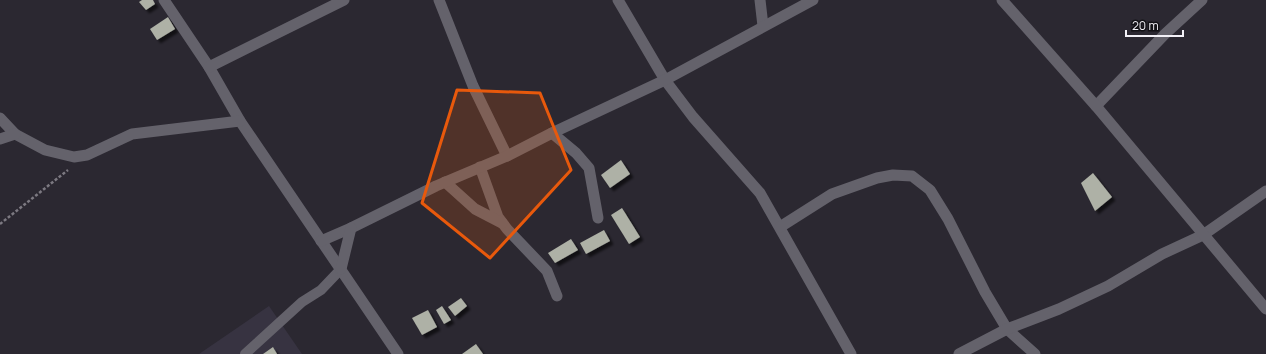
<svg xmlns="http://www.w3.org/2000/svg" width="1266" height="354" viewBox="0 0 1266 354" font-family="Manrope,sans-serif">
	<defs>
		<filter id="shadow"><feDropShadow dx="3.5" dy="3.5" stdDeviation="1" flood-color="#0009"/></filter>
	</defs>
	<rect width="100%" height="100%" fill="#2b2831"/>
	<!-- built -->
	<path fill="#373341" d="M 269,306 L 302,354 L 199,354 Z"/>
	<!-- building -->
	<g fill="#aeb1a6" filter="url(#shadow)">
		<path d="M 142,0 L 153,0 L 155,4 L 146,10 L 139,2 Z"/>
		<path d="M 168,17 L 175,29 L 157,40 L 150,29 Z"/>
		<path d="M 621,160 L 630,174 L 610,188 L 601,175 Z"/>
		<path d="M 1093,173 L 1112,197 L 1095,211 L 1081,183 Z"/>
		<path d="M 622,208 L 640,237 L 629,244 L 611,215 Z"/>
		<path d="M 604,230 L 610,241 L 586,254 L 580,243 Z"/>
		<path d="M 571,239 L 578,250 L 555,263 L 548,253 Z"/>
		<path d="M 461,298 L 467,306 L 455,316 L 448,307 Z"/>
		<path d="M 442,306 L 451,320 L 444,324 L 436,310 Z"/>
		<path d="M 428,310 L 437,327 L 422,335 L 412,318 Z"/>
		<path d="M 476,344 L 483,354 L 462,354 Z"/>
		<path d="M 273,347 L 277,354 L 263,354 Z"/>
	</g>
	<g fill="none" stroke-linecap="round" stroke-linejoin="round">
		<!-- path -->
		<path stroke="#7c7981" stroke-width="2.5" stroke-dasharray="3 2" stroke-linecap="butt" d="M 0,224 L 68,170"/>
		<!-- service -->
		<path stroke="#64626b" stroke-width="10" d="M 245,354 L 302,302 L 321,290 L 341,269"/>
		<!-- minor -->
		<g stroke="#64626b" stroke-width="11">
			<path d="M 164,0 L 209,67 L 240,121 L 398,354"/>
			<path d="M 439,0 L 473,86 L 507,156"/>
			<path d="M 618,0 L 665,80 L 693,117 L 760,193 L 851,354"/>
			<path d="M 760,0 L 763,26"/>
			<path d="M 209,67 L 344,0"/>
			<path d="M 1096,106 L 1165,34 L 1202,0"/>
			<path d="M 0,118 L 15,134 L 45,150 L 74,157 L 87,155 L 132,134 L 240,121"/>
			<path d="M 552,133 L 576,153 L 589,168 L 598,218"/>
			<path d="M 0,139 L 15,134"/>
			<path d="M 480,167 L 498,217 L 507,229 L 547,271 L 557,296"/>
			<path d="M 445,182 L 475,209 L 502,223"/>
			<path d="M 780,227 L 832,194 L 877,178 L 893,175 L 912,176 L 930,190 L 948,219 L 985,292 L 1007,329 L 1035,354"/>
			<path d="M 321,241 L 351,228 L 436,186 L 507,156 L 552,133 L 665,80 L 813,0"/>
			<path d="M 341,269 L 351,228"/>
			<path d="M 959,354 L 1007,329 L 1059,309 L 1108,286 L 1162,254 L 1203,235 L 1266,191"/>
		</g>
		<!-- tertiary -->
		<path stroke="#64626b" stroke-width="11" d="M 1002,0 L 1096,106 L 1266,309"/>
	</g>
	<!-- marked area -->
	<path fill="#e8590c" fill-opacity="0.2" stroke="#e8590c" stroke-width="3" stroke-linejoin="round" d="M 457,90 L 540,93 L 571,170 L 490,258 L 422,203 Z"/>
	<!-- scale -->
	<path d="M1126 30v6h57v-6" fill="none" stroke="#f3f1f7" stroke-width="2"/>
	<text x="1132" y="30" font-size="12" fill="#f3f1f7" stroke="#131216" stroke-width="3" paint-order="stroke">20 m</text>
</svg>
